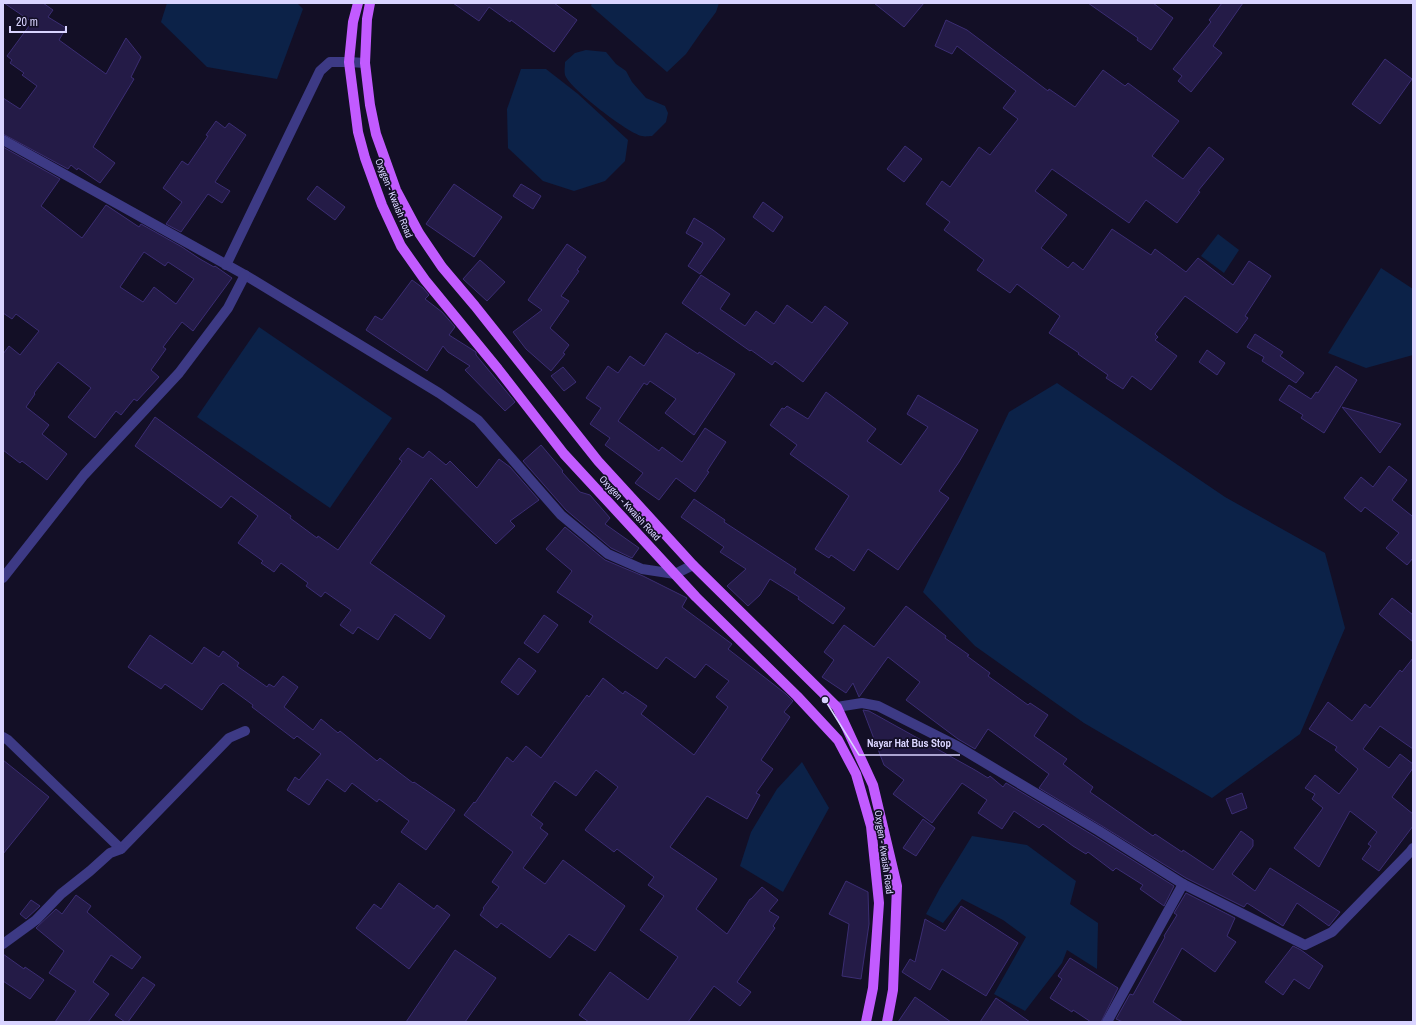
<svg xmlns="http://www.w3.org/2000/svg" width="1416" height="1025" viewBox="0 0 1416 1025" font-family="'Archivo Narrow',sans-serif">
	<rect width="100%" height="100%" fill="#130f26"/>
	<!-- water -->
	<g fill="#0c2248">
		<path d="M 167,3 L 297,3 L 303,9 L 277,79 L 207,67 L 161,22 Z"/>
		<path d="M 592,3 L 719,3 L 716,12 L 702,31 L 686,54 L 667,72 L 591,6 Z"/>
		<path d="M 586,50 L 606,52 L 616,64 L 626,71 L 632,82 L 646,98 L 665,106 L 668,113 L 666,122 L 652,136 C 649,136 645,137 642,136 C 629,134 569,88 565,75 C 564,71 565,66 565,62 L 575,53 Z"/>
		<path d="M 521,69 L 546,69 L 578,94 L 628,140 L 625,161 L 605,181 L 574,191 L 543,181 L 508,148 L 507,109 Z"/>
		<path d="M 1218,234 L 1239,250 L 1224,273 L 1201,256 Z"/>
		<path d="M 1381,268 L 1413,289 L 1413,355 L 1366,368 L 1328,353 Z"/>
		<path d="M 259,327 L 392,418 L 330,508 L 197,417 Z"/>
		<path d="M 1057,383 L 1225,497 L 1325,553 L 1345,628 L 1300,734 L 1212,798 L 1084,723 L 975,646 L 923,592 L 1009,412 Z"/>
		<path d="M 802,762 L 829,808 L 783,892 L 740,866 L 751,832 L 777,789 Z"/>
		<path d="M 972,836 L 1027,845 L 1076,881 L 1070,904 L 1098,923 L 1097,969 L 1067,950 L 1062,963 L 1025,1011 L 994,994 L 1026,937 L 1003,920 L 962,899 L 943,923 L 926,914 L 940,888 Z"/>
	</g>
	<!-- building -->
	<g fill="#241b47" stroke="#3b2d73" fill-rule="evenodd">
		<path d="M 4,3 L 43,3 L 53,10 L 48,17 L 66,28 L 59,40 L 106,74 L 126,38 L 141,57 L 131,77 L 134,79 L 93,147 L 115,163 L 100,183 L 78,168 L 77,170 L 71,165 L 68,169 L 3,134 L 3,98 L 20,109 L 37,86 L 22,75 L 24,73 L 10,63 L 12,60 L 7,56 L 32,22 Z"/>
		<path d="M 453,3 L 554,3 L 577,20 L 554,52 L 511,20 L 510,22 L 489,7 L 479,21 Z"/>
		<path d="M 874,3 L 924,3 L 904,27 Z"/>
		<path d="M 1088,3 L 1153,3 L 1173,18 L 1151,50 L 1137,40 L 1138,38 Z"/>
		<path d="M 1222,3 L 1243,3 L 1213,46 L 1222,53 L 1191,92 L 1178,81 L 1182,76 L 1173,69 L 1211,22 L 1209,20 Z"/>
		<path d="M 946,20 L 967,30 L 1048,91 L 1049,89 L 1075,107 L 1103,70 L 1125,86 L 1128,83 L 1179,121 L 1152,156 L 1183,179 L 1209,147 L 1224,159 L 1198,191 L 1200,192 L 1177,223 L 1146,200 L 1129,223 L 1052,169 L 1035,191 L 1067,215 L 1041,248 L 1068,268 L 1073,262 L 1083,270 L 1112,229 L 1151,255 L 1155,249 L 1186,272 L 1198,258 L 1233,285 L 1249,261 L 1271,276 L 1245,316 L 1248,318 L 1237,333 L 1185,296 L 1155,334 L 1158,337 L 1155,340 L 1177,356 L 1151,390 L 1132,376 L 1123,389 L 1106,378 L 1108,375 L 1078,354 L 1079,353 L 1049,333 L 1060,316 L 1017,284 L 1010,293 L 977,270 L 984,260 L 944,230 L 950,222 L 926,204 L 942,181 L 950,187 L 979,147 L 990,155 L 1018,119 L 1003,108 L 1016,91 L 957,46 L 952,54 L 935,46 Z"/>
		<path d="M 1385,59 L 1412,79 L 1380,124 L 1352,104 Z"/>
		<path d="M 216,121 L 225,128 L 229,123 L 246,135 L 215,182 L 230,191 L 222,203 L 208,194 L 181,232 L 166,224 L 182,202 L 163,188 L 182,161 L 188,165 L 208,136 L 206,135 Z"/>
		<path d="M 905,146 L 922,159 L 904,182 L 887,169 Z"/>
		<path d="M 3,147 L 60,179 L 41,206 L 82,238 L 106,205 L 139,227 L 141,224 L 182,247 L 200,259 L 214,267 L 215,266 L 232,278 L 193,331 L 182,322 L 163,347 L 166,349 L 151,370 L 159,377 L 137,401 L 134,399 L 121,415 L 116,411 L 95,438 L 68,417 L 91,388 L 58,362 L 34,393 L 35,394 L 26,407 L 49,425 L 42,434 L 67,454 L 47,480 L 22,461 L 20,463 L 3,450 L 3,354 L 9,346 L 20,355 L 39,331 L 16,314 L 12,319 L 3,313 ZM 144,252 L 165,266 L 168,262 L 194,279 L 176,304 L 154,287 L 143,302 L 120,287 Z"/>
		<path d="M 454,184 L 502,217 L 474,257 L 426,224 Z"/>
		<path d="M 521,184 L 541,196 L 533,209 L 513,196 Z"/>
		<path d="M 317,186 L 345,207 L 335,220 L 307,199 Z"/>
		<path d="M 763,202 L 783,217 L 773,232 L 753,217 Z"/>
		<path d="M 694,218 L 713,230 L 725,239 L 700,274 L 688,266 L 703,243 L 686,233 Z"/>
		<path d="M 567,244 L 586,257 L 577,270 L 579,271 L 561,296 L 569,301 L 550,328 L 569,345 L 563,353 L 565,354 L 551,371 L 526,349 L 513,332 L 542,310 L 528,300 Z"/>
		<path d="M 480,260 L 505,282 L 487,301 L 463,279 Z"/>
		<path d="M 701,275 L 730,294 L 720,309 L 745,326 L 756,311 L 774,324 L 787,305 L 812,323 L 825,306 L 848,323 L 803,382 L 775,361 L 772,365 L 751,350 L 750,351 L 682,303 Z"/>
		<path d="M 412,280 L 423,288 L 429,295 L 425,299 L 442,312 L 455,327 L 449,335 L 476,352 L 476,355 L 515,402 L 505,411 L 465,370 L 470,366 L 448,352 L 443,346 L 427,371 L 366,330 L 375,316 L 382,320 Z"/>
		<path d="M 666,333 L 698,354 L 699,352 L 735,374 L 694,435 L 665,413 L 676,399 L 650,381 L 647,385 L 644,383 L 618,421 L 659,451 L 662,447 L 682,462 L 705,428 L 726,442 L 707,471 L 709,472 L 695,492 L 676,478 L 659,500 L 635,483 L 643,473 L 605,445 L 610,438 L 590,424 L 601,408 L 586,398 L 608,366 L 618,373 L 630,356 L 644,366 Z"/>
		<path d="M 1255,334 L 1283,352 L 1280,356 L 1304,373 L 1296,383 L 1262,361 L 1264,357 L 1247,347 Z"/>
		<path d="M 1207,350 L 1225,363 L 1217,375 L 1199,362 Z"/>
		<path d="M 1336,366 L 1357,380 L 1324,433 L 1301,418 L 1303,415 L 1279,400 L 1289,385 L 1311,399 L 1316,392 L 1318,393 Z"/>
		<path d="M 563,367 L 576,382 L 564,391 L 551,376 Z"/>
		<path d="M 826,392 L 876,429 L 867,441 L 901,465 L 928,427 L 907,414 L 918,395 L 978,430 L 959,462 L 939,491 L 949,498 L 898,570 L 868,549 L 854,571 L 831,555 L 829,558 L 815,549 L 849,496 L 790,454 L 797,445 L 770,425 L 782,408 L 784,409 L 787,406 L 808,419 Z"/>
		<path d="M 1342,407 L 1401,424 L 1380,453 Z"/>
		<path d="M 155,417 L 291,516 L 290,518 L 317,538 L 318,536 L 338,550 L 402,461 L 399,459 L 408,448 L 423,458 L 429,451 L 446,465 L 450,461 L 477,488 L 499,459 L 510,467 L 539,500 L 510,521 L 515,526 L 496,544 L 431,478 L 370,563 L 445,616 L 430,639 L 395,614 L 378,640 L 358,627 L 353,634 L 340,625 L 351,610 L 325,592 L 321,597 L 306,586 L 308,583 L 281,563 L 274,572 L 261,563 L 263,561 L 238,543 L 258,516 L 231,496 L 221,508 L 135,446 Z"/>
		<path d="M 541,445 L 563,471 L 562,472 L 580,492 L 590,495 L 610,518 L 605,524 L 639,548 L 632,558 L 611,548 L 566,510 L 523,461 Z"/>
		<path d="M 1389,466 L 1407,480 L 1392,500 L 1412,516 L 1413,516 L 1413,558 L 1407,565 L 1386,548 L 1399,533 L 1365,507 L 1361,512 L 1344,498 L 1361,477 L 1373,487 Z"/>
		<path d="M 694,499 L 725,520 L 724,522 L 796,569 L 794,573 L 845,608 L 833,624 L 798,599 L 799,597 L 770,579 L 760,595 L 748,606 L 727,586 L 746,569 L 720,552 L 724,547 L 681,517 Z"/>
		<path d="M 565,527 L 605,560 L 643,576 L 687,598 L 682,607 L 732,644 L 728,649 L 786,694 L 793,701 L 784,712 L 790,717 L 761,760 L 773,769 L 756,793 L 760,795 L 747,819 L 707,796 L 670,847 L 717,879 L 696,909 L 727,934 L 750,899 L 751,899 L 762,887 L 778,900 L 769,911 L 779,917 L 773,926 L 775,928 L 737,982 L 751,992 L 740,1006 L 714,986 L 688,1022 L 589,1022 L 579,1015 L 610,972 L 648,1000 L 678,957 L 640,930 L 664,896 L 648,885 L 654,877 L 617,849 L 614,852 L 585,830 L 618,787 L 596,770 L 576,796 L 555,781 L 531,815 L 543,824 L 540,828 L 548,834 L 523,868 L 545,884 L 563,860 L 625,906 L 595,951 L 569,934 L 550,958 L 501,923 L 497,928 L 480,915 L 484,909 L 483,908 L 499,887 L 492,882 L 513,852 L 464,815 L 474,802 L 475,803 L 507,757 L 513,762 L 526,746 L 541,758 L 587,695 L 589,697 L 603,678 L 623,694 L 625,691 L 647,706 L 641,714 L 694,755 L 728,707 L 716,697 L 729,681 L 706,664 L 695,678 L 666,657 L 657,669 L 589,622 L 593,616 L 557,592 L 572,571 L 546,549 Z"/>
		<path d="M 1392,598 L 1413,615 L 1413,642 L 1379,614 Z"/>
		<path d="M 906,606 L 946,636 L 945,638 L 969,655 L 967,656 L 990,673 L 988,676 L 1028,705 L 1030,703 L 1048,715 L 1034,736 L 1067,759 L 1063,764 L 1093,787 L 1090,792 L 1153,836 L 1155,834 L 1182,852 L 1183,850 L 1213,870 L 1241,831 L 1253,840 L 1253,846 L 1232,874 L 1255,891 L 1270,868 L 1340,912 L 1329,926 L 1297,903 L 1283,926 L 1247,903 L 1244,907 L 1186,878 L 1102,826 L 1039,788 L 1049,774 L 988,729 L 975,749 L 958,739 L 906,700 L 920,682 L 888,657 L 859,697 L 853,683 L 846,693 L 822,677 L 834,660 L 824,652 L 844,625 L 874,647 Z"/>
		<path d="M 544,615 L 558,625 L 538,653 L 524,643 Z"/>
		<path d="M 150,635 L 192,664 L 204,647 L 219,657 L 223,651 L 239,663 L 237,666 L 267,687 L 269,684 L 274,687 L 283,676 L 298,687 L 284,707 L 313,730 L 321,719 L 338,733 L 340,731 L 377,761 L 380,758 L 413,783 L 414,782 L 455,810 L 426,850 L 401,832 L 409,821 L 379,799 L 377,802 L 352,783 L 345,792 L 327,779 L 309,805 L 287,790 L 295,777 L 299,780 L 321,754 L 297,736 L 294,739 L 252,707 L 253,705 L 223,683 L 221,685 L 220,685 L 202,710 L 165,684 L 161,689 L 128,667 Z"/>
		<path d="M 519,658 L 536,671 L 518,695 L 501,682 Z"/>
		<path d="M 1413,658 L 1413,749 L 1380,726 L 1363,749 L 1389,768 L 1400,754 L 1413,764 L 1413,768 L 1392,797 L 1413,814 L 1413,826 L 1379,871 L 1362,859 L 1371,846 L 1368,844 L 1377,832 L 1350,811 L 1319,867 L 1294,848 L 1323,808 L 1312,799 L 1315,794 L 1305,788 L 1315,775 L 1339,794 L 1358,769 L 1335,750 L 1337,747 L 1309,729 L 1328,702 L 1352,721 L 1365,704 L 1370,708 L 1400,670 L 1402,672 Z"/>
		<path d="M 863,710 L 869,711 L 975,770 L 988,778 L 990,776 L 1003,787 L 1006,783 L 1096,837 L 1174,886 L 1164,906 L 1140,889 L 1143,885 L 1116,868 L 1113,871 L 1088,852 L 1086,854 L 1073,846 L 1043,824 L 1039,828 L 1014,811 L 1002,829 L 978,813 L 987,800 L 962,783 L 932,823 L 893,794 L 904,780 L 884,765 Z"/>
		<path d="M 3,760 L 49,797 L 3,854 Z"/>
		<path d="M 1242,793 L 1247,808 L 1232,814 L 1226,799 Z"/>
		<path d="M 923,819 L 935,828 L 916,856 L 903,848 Z"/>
		<path d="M 846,881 L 868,892 L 869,924 L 861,979 L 842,976 L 849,924 L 829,914 Z"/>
		<path d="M 399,883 L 434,909 L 437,905 L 450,915 L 409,969 L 356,928 L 374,904 L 381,909 Z"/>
		<path d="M 1186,893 L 1235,918 L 1227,936 L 1236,942 L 1215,972 L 1182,948 L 1153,1002 L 1183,1022 L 1123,1022 L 1116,1019 L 1130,994 L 1133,995 L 1165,937 L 1164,936 L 1177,915 L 1174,913 Z"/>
		<path d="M 76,895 L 91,906 L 87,912 L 141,957 L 132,969 L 111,955 L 93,982 L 109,994 L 88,1022 L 55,1022 L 76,991 L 49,973 L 64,951 L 36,928 L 56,909 L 62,914 Z"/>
		<path d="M 31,900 L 40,906 L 26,919 L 20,914 Z"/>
		<path d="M 961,906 L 1018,943 L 986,996 L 942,969 L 930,990 L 902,972 L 910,959 L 915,962 L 925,919 L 945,931 Z"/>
		<path d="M 1293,946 L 1301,950 L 1323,966 L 1309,989 L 1294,979 L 1283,995 L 1265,982 Z"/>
		<path d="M 455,950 L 496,978 L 465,1022 L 406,1022 Z"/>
		<path d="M 3,954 L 24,969 L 25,967 L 44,980 L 30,999 L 3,981 Z"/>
		<path d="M 1070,958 L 1118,988 L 1101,1022 L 1091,1022 L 1073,1010 L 1072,1012 L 1050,998 L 1062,979 L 1058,976 Z"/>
		<path d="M 143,977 L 155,985 L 128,1022 L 125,1022 L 115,1015 Z"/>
		<path d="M 915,997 L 951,1022 L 898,1022 Z"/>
		<path d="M 996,998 L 1030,1022 L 980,1022 Z"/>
	</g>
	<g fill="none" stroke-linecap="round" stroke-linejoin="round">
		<!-- minor -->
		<g stroke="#3d3a85" stroke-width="10">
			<path d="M 3,140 L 245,275 L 439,393 L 478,420 L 561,515 L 608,554 L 642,569 L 675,574 L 693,565"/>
			<path d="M 226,265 L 320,71 L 330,62 L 349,62 L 365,63"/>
			<path d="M 3,578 L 84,475 L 179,373 L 228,308 L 245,275"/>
			<path d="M 837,707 L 862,703 L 878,706 L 957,746 L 1099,831 L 1183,884 L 1305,945 L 1332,932 L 1410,852 L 1413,848"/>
			<path d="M 3,737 L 8,740 L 121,849 L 229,738 L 245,731"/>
			<path d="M 3,944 L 36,920 L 61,894 L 90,871 L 110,853 L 121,849"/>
			<path d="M 1107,1022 L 1183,884"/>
		</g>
		<!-- major -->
		<g stroke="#c25bff" stroke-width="10">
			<path d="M 358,3 L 353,22 L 349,62 L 358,132 L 365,158 L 382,205 L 401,246 L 425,280 L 498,369 L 564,454 L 696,597 L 797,696 L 838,740 L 856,774 L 871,826 L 879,903 L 873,988 L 866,1022"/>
			<path d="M 370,3 L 367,19 L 365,63 L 370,105 L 376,134 L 396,190 L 419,233 L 442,267 L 475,306 L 598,461 L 693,565 L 837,707 L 873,785 L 897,886 L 893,990 L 887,1022"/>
		</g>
	</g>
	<g text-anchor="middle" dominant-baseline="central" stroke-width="3.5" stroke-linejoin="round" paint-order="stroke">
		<!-- street labels -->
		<g font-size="10" fill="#d9d4ff" stroke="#130f26">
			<text transform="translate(394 198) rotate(68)">Oxygen - Kwaish Road</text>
			<text transform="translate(630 508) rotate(47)">Oxygen - Kwaish Road</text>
			<text transform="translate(884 852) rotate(82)">Oxygen - Kwaish Road</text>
		</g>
	</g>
	<!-- callouts -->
	<path fill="none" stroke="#d9d4ff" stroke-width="1.5" d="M825 700L859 755H960"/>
	<circle fill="#d9d4ff" stroke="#130f26" stroke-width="1.5" cx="825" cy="700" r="4"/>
	<g font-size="11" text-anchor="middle" font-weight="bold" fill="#d9d4ff" stroke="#130f26" stroke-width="3.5" stroke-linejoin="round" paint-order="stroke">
		<text x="909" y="747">Nayar Hat Bus Stop</text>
	</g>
	<!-- border -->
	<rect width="1416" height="1025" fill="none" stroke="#d9d4ff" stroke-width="8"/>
	<!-- scale -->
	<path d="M10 26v6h56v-6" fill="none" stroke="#d9d4ff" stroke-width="2"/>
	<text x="16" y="26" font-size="12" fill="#d9d4ff" stroke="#130f26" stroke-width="3" paint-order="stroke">20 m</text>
</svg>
